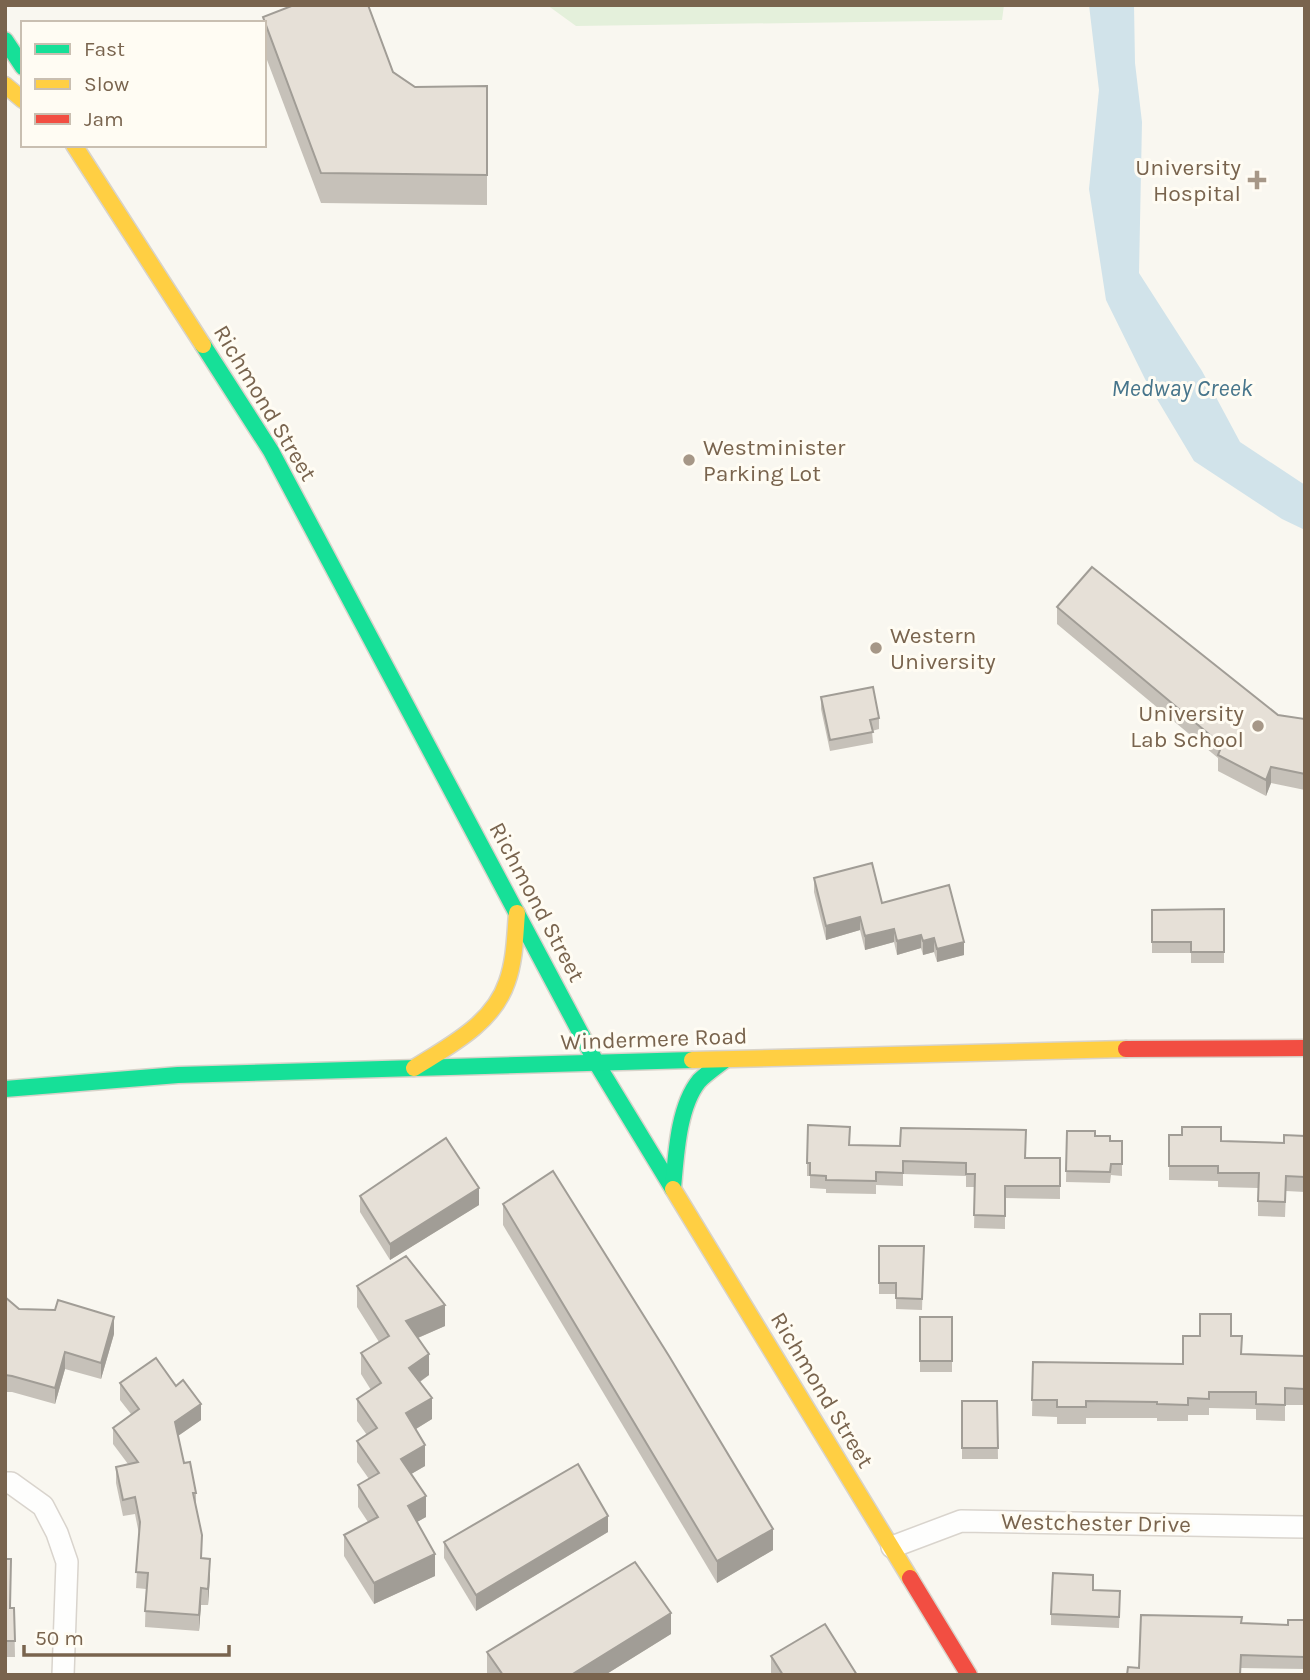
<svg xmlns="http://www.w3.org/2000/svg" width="1310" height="1680" viewBox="0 0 1310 1680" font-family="Karla,sans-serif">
	<rect width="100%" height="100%" fill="#f9f7f0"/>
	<!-- green -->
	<path fill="#e4f0db" d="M 547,5 L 1004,5 L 1002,20 L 576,26 Z"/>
	<!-- water -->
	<path fill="#d1e3ea" d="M 1089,5 L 1134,5 L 1135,63 L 1142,122 L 1139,273 L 1202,371 L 1240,442 L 1305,485 L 1305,530 L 1282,519 L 1194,461 L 1145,379 L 1106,300 L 1089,189 L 1099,90 Z"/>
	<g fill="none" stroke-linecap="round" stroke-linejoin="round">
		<defs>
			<g id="street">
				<path d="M 5,1483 L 11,1483 L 43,1506 L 57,1533 L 67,1562 L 63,1675"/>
				<path d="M 892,1547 L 961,1521 L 1305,1527"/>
			</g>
			<g id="fast">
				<path d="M 5,40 L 23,67"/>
				<path d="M 203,345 L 271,451 L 597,1064 L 673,1189"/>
				<path d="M 5,1089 L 178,1075 L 692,1060"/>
				<path d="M 673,1188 C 676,1156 678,1107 699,1081 C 707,1073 716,1067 725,1060"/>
			</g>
			<g id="slow">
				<path d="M 5,85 L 23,100"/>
				<path d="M 74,145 L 203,345"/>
				<path d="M 692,1060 L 1126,1049"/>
				<path d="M 414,1068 C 449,1046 493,1024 507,982 C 515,960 515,936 517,913"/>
				<path d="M 673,1189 L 910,1578"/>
			</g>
			<g id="jam">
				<path d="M 1126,1049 L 1305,1048"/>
				<path d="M 910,1578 L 969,1675"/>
			</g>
		</defs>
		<!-- street casing -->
		<use href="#street" stroke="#d9d4cd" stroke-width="24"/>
		<!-- fast casing -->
		<use href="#fast" stroke="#d8d3ca" stroke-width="19"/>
		<!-- slow casing -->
		<use href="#slow" stroke="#d8d3ca" stroke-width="19"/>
		<!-- jam casing -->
		<use href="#jam" stroke="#d8d3ca" stroke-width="19"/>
		<!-- street -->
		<use href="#street" stroke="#fefefd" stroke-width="21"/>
		<!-- fast -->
		<use href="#fast" stroke="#16e098" stroke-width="16"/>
		<!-- slow -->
		<use href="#slow" stroke="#ffcf43" stroke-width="16"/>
		<!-- jam -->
		<use href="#jam" stroke="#f24e42" stroke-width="16"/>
	</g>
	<!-- wall -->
	<g fill="#c6c1b9">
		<path d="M 263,17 L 393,72 L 415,87 L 487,86 L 487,205 L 321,203 L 264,52 L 264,23 L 263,23 Z"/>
		<path d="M 1057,607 L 1278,715 L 1305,719 L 1305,790 L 1271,783 L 1266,796 L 1218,771 L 1218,758 L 1057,624 Z"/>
		<path d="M 821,697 L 879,718 L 879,729 L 872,731 L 873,743 L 830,751 L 821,709 Z"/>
		<path d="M 814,878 L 882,903 L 964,955 L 937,962 L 934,952 L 923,955 L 921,948 L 897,955 L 894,942 L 865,950 L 860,930 L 826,940 L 814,892 Z"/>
		<path d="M 1224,909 L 1224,963 L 1191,963 L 1191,953 L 1152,953 L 1152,910 Z"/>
		<path d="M 1067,1131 L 1095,1136 L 1110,1141 L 1122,1141 L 1122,1176 L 1111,1175 L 1110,1183 L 1066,1182 Z"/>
		<path d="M 1169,1135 L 1221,1141 L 1284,1143 L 1305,1136 L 1305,1192 L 1286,1191 L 1285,1217 L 1258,1216 L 1258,1188 L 1218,1187 L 1218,1181 L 1169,1180 Z"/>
		<path d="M 849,1145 L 1025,1158 L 1060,1158 L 1060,1199 L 1005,1198 L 1005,1229 L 974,1228 L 975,1187 L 966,1187 L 966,1176 L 903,1174 L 903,1186 L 876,1185 L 876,1194 L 826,1193 L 826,1189 L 810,1188 L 810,1176 L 807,1176 L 807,1163 Z"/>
		<path d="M 360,1196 L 479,1205 L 390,1260 L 360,1212 Z"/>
		<path d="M 503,1204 L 773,1550 L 717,1583 L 503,1225 Z"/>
		<path d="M 879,1246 L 924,1246 L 922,1310 L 896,1309 L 896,1294 L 879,1294 Z"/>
		<path d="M 357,1286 L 445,1326 L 418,1338 L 429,1375 L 420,1382 L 432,1419 L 416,1429 L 425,1466 L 411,1474 L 426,1517 L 417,1522 L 435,1576 L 374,1604 L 344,1556 L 344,1535 L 368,1522 L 358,1507 L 358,1485 L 369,1479 L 357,1462 L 357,1441 L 367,1435 L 357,1421 L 357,1399 L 371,1390 L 361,1374 L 361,1353 L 379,1342 L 357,1307 Z"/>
		<path d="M 5,1297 L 19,1309 L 114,1334 L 101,1379 L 65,1369 L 55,1404 L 12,1392 L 5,1392 Z"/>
		<rect x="920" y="1317" width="32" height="55"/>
		<path d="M 1200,1336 L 1231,1336 L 1242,1354 L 1305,1356 L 1305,1405 L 1285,1405 L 1285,1421 L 1256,1420 L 1256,1409 L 1209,1408 L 1209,1415 L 1188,1415 L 1188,1421 L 1157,1421 L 1157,1418 L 1086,1418 L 1086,1424 L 1057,1424 L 1057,1417 L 1032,1416 L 1033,1362 L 1183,1364 Z"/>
		<path d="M 120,1383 L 201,1420 L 178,1436 L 184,1463 L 196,1493 L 196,1508 L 202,1558 L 210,1575 L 208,1605 L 201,1605 L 199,1631 L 145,1627 L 146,1589 L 136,1588 L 139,1534 L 135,1514 L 123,1516 L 116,1483 L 116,1467 L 128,1464 L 113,1444 L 113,1428 L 131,1414 L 120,1400 Z"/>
		<path d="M 962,1401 L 997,1401 L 998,1459 L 962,1459 Z"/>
		<path d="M 608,1532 L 476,1611 L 444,1558 L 444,1542 Z"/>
		<path d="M 5,1559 L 10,1608 L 14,1608 L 15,1657 L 6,1657 Z"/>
		<path d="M 1093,1590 L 1120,1602 L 1119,1628 L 1051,1625 L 1051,1614 Z"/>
		<path d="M 1305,1620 L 1305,1669 L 1241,1668 L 1139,1668 L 1241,1623 L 1288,1625 Z"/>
		<path d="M 671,1634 L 605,1675 L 488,1675 L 487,1673 L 487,1652 Z"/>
		<path d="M 771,1656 L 857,1675 L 771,1675 Z"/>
	</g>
	<!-- shaded-wall -->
	<g fill="#a19d96">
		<path d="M 1271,767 L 1271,783 L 1266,796 L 1266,780 Z"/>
		<path d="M 860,917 L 860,930 L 826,940 L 826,926 Z"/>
		<path d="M 894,929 L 894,942 L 865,950 L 865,936 Z"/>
		<path d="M 921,935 L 921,948 L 897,955 L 897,941 Z"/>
		<path d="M 934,938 L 934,952 L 923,955 L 923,941 Z"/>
		<path d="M 964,942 L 964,955 L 937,962 L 937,949 Z"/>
		<path d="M 479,1188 L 479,1205 L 390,1260 L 390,1244 Z"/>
		<path d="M 445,1305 L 445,1326 L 406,1343 L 406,1321 Z"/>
		<path d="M 114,1317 L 114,1334 L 101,1379 L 101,1363 Z"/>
		<path d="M 65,1352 L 65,1369 L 55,1404 L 55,1388 Z"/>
		<path d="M 429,1354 L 429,1375 L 409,1389 L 409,1368 Z"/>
		<path d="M 432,1398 L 432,1419 L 406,1435 L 406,1413 Z"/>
		<path d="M 201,1404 L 201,1420 L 175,1438 L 175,1422 Z"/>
		<path d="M 425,1445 L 425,1466 L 401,1480 L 401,1459 Z"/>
		<path d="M 426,1496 L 426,1517 L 408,1527 L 408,1506 Z"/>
		<path d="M 608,1516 L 608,1532 L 476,1611 L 476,1595 Z"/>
		<path d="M 773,1529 L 773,1550 L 717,1583 L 717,1561 Z"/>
		<path d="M 435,1554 L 435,1576 L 374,1604 L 374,1583 Z"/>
		<path d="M 210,1559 L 210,1575 L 208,1605 L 208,1589 Z"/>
		<path d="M 201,1588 L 201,1605 L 199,1631 L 199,1615 Z"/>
		<path d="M 671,1613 L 671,1634 L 605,1675 L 571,1675 Z"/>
	</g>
	<!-- building -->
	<g fill="#e6e0d7" stroke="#a19d96" stroke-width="2">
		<path d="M 294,5 L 368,5 L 393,72 L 415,87 L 487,86 L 487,175 L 321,173 L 263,17 Z"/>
		<path d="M 1092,567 L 1278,715 L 1305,719 L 1305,774 L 1271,767 L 1266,780 L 1218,755 L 1222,745 L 1057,607 Z"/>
		<path d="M 873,687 L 879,718 L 870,720 L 873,732 L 830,740 L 821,697 Z"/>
		<path d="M 872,863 L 882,903 L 949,885 L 964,942 L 937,949 L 934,938 L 923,941 L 921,935 L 897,941 L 894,929 L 865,936 L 860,917 L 826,926 L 814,878 Z"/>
		<path d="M 1224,909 L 1224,952 L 1191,952 L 1191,942 L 1152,942 L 1152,910 Z"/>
		<path d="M 808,1125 L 850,1127 L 849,1145 L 900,1146 L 901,1128 L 1026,1130 L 1025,1158 L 1060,1158 L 1060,1186 L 1005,1186 L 1005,1216 L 974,1215 L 975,1174 L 966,1174 L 966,1163 L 903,1161 L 903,1173 L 876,1172 L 876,1181 L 826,1180 L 826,1176 L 810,1175 L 810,1163 L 807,1163 Z"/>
		<path d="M 1182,1127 L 1221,1127 L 1221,1141 L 1284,1143 L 1284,1135 L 1305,1136 L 1305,1177 L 1286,1176 L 1285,1202 L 1258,1201 L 1259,1173 L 1218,1173 L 1218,1166 L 1169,1166 L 1169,1135 L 1182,1135 Z"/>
		<path d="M 1067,1131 L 1095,1131 L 1095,1136 L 1110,1136 L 1110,1141 L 1122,1141 L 1122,1164 L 1111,1164 L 1110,1172 L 1066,1171 Z"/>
		<path d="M 446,1138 L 479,1188 L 390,1244 L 360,1196 Z"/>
		<path d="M 553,1171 L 669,1356 L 773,1529 L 717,1561 L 503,1204 Z"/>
		<path d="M 879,1246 L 924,1246 L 922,1299 L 896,1298 L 896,1283 L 879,1283 Z"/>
		<path d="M 406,1256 L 445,1305 L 406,1321 L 429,1354 L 409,1368 L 432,1398 L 406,1413 L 425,1445 L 401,1459 L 426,1496 L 408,1506 L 435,1554 L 374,1583 L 344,1535 L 378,1517 L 358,1485 L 379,1473 L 357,1441 L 377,1428 L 357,1399 L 381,1383 L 361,1353 L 389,1336 L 357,1286 Z"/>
		<path d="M 5,1297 L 19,1309 L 55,1310 L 58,1300 L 114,1317 L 101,1363 L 65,1352 L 55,1388 L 12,1376 L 5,1375 Z"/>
		<path d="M 1200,1314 L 1231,1314 L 1231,1336 L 1242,1336 L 1241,1354 L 1305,1356 L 1305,1389 L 1285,1388 L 1285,1405 L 1256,1404 L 1256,1392 L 1209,1392 L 1209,1399 L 1188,1398 L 1188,1405 L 1157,1404 L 1157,1402 L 1086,1401 L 1086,1407 L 1057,1407 L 1057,1400 L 1032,1400 L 1033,1362 L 1183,1364 L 1183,1336 L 1200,1336 Z"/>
		<rect x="920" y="1317" width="32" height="44"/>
		<path d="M 156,1358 L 176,1386 L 183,1380 L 201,1404 L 175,1422 L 184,1463 L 190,1462 L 196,1493 L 193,1493 L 202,1535 L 201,1558 L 210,1559 L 208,1589 L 201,1588 L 199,1615 L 145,1611 L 148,1573 L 136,1572 L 140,1522 L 135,1497 L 123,1500 L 116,1467 L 138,1462 L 113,1428 L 139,1409 L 120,1383 Z"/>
		<path d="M 962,1401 L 997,1401 L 998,1448 L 962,1448 Z"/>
		<path d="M 578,1464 L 608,1516 L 476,1595 L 444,1542 Z"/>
		<path d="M 5,1559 L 11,1559 L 10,1608 L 14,1608 L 15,1641 L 6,1641 L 6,1675 Z"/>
		<path d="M 635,1562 L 671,1613 L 571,1675 L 503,1675 L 487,1652 Z"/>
		<path d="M 1053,1573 L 1093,1575 L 1093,1590 L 1120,1591 L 1119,1617 L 1051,1614 Z"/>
		<path d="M 1141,1615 L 1242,1617 L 1241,1623 L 1288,1625 L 1288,1620 L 1305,1620 L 1305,1657 L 1241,1655 L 1240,1675 L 1127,1675 L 1128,1667 L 1139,1668 Z"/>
		<path d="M 825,1624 L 857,1675 L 783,1675 L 771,1656 Z"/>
	</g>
	<!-- markers -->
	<g fill="#a69787" stroke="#fffcf3" stroke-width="2.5">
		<path d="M1253.5 169.5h7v7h7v7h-7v7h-7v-7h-7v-7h7z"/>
		<circle cx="689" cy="460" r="7"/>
		<circle cx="876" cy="648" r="7"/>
		<circle cx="1258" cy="726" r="7"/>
	</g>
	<g text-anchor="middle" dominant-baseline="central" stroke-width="6" stroke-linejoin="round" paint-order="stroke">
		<!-- poi labels -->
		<g font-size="23" fill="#79644e" stroke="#fffcf3" text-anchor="end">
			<text x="1241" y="167">University<tspan x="1241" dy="26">Hospital</tspan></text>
			<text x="703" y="447" text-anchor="start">Westminister<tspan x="703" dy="26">Parking Lot</tspan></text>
			<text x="890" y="635" text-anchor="start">Western<tspan x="890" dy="26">University</tspan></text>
			<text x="1244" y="713">University<tspan x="1244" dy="26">Lab School</tspan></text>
		</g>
		<!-- street labels -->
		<g font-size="23" fill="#79644e" stroke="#fffcf3">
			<text transform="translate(265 403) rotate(59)">Richmond Street</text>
			<text transform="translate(537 902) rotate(62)">Richmond Street</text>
			<text transform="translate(654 1039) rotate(-2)">Windermere Road</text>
			<text transform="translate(822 1390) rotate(59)">Richmond Street</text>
			<text transform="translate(1096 1523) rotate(1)">Westchester Drive</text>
		</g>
		<!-- water labels -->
		<g font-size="24" font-style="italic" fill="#47758b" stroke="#fffcf3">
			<text x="1182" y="388">Medway Creek</text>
		</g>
	</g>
	<!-- border -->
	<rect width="1310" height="1680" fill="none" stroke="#79644e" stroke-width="14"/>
	<!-- legend -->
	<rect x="21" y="21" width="245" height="126" fill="#fffcf3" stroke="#c9bfb1" stroke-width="2"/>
	<rect x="35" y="44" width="35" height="10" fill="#16e098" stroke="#c9bfb1" stroke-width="2"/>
	<text x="84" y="56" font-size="21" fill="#79644e">Fast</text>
	<rect x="35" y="79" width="35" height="10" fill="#ffcf43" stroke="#c9bfb1" stroke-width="2"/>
	<text x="84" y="91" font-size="21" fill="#79644e">Slow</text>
	<rect x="35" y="114" width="35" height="10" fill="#f24e42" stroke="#c9bfb1" stroke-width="2"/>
	<text x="84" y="126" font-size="21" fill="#79644e">Jam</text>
	<!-- scale -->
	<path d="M24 1645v10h205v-10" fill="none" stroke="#79644e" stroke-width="3.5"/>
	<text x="35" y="1645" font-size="21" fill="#79644e" stroke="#fffcf3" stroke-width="5" paint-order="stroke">50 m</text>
</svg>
